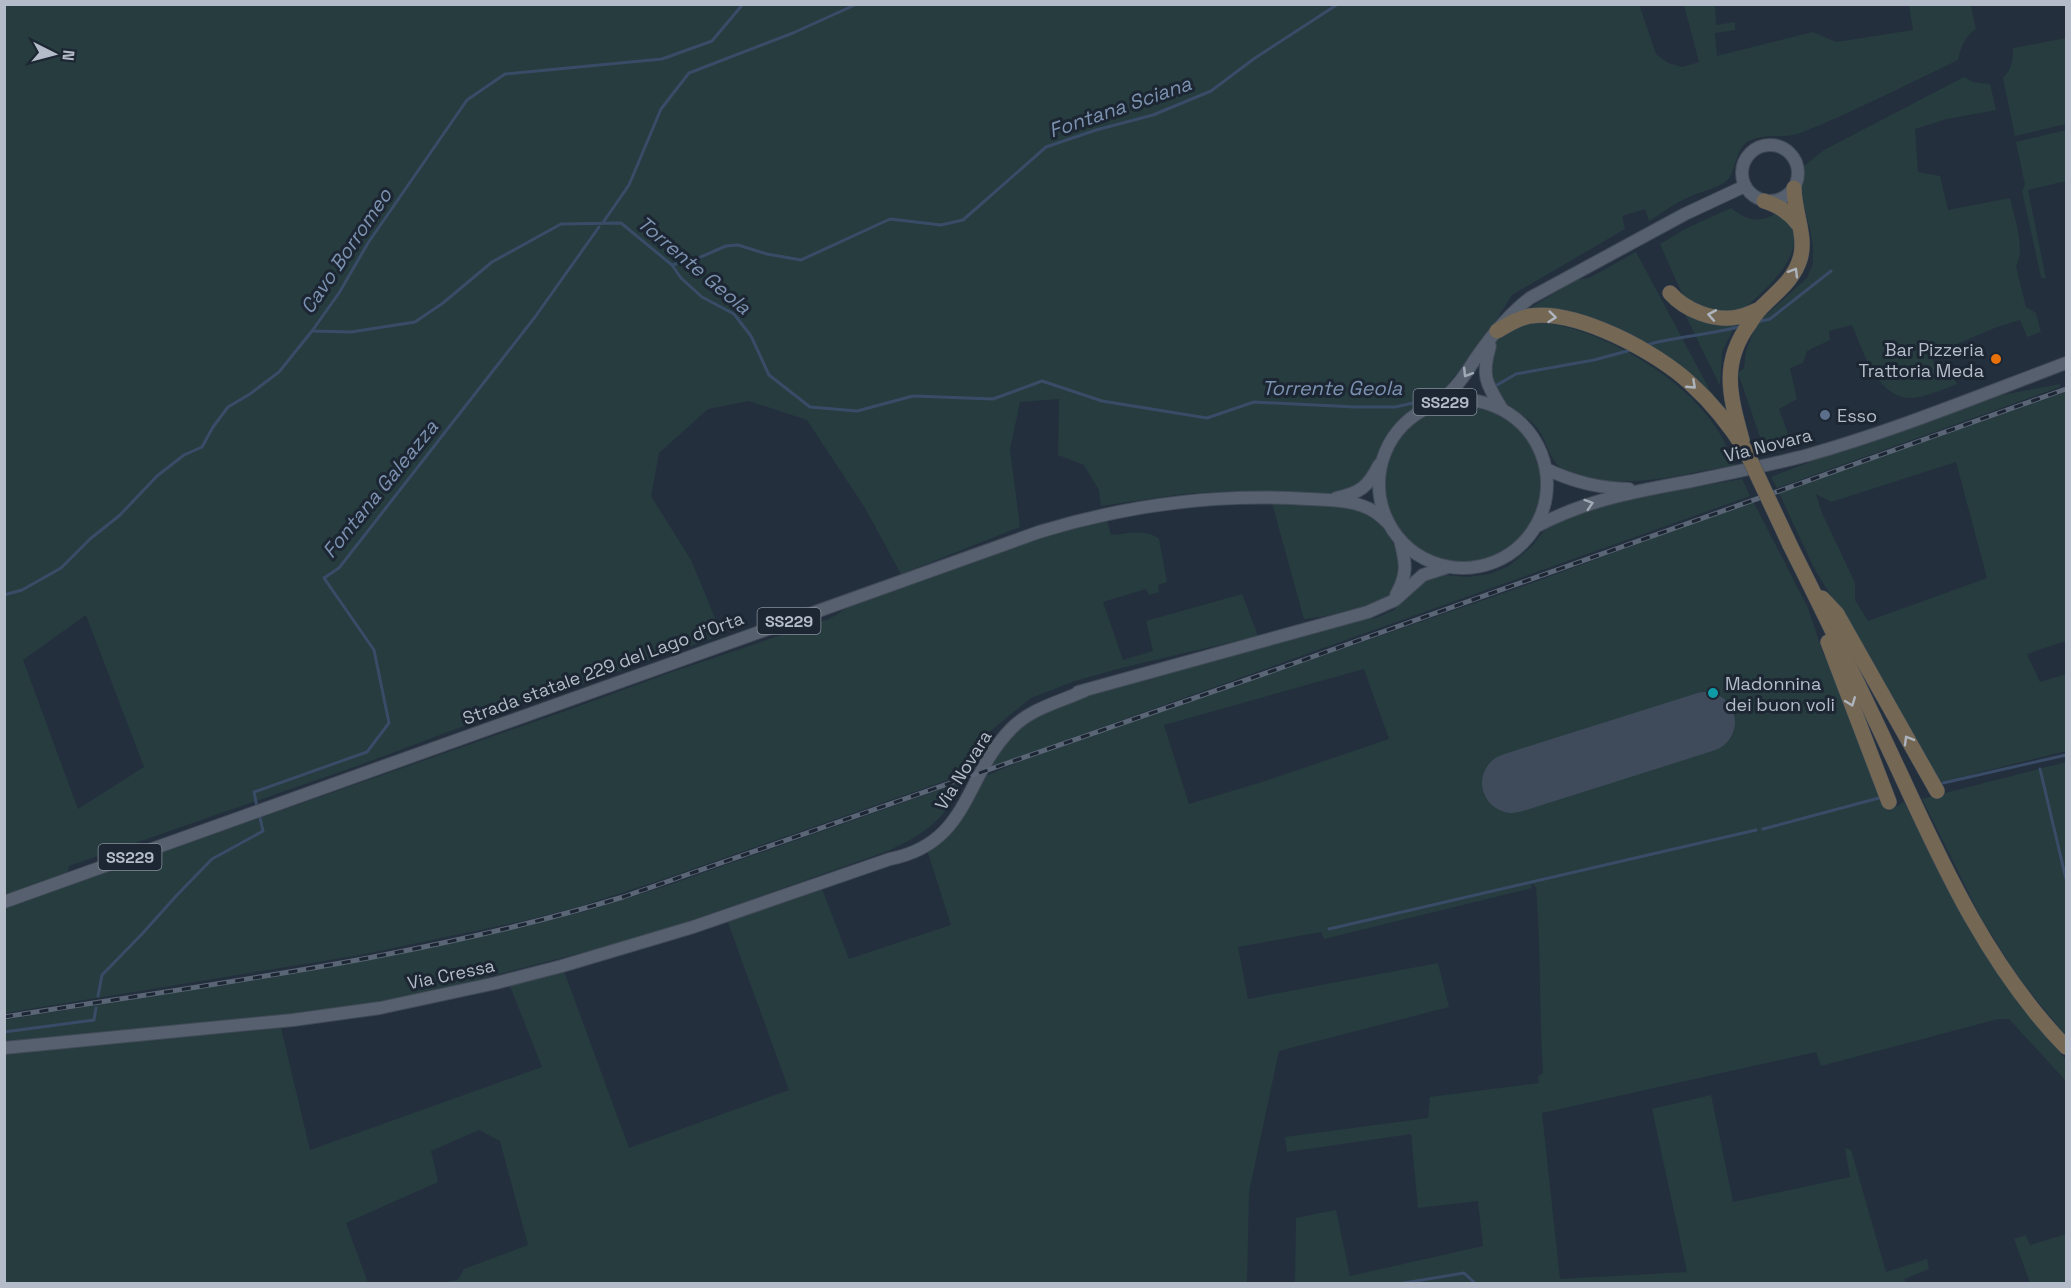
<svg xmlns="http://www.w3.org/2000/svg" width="2071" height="1288" viewBox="0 0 2071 1288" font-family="'Space Grotesk',sans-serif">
	<rect width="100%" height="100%" fill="#242f3e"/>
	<!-- green -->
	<g fill="#263c3f" fill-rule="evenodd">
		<path d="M 1639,4 L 1656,54 L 1668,63 L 1682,67 L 1699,62 L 1684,5 L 1715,5 L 1716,25 L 1735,22 L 1735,30 L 1715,33 L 1717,56 L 1813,32 L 1836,42 L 1913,30 L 1909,5 L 1971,5 L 1976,29 C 1964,37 1961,47 1958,60 C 1906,85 1855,111 1803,132 C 1783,140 1769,132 1749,141 C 1737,147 1736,166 1730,177 C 1722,188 1701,191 1689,197 C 1675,203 1662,213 1649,221 L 1645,209 L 1622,216 L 1625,229 L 1512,295 L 1487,335 L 1446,387 L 1404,417 L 1388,434 L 1369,475 L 1348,492 L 1329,495 L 1231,491 L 1184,494 L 1101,506 L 1099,490 L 1084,465 L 1058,455 L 1059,399 L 1020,402 L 1010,449 L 1020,527 L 901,574 L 865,508 L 807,420 L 749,401 L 708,409 L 659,453 L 651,496 L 691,560 L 722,635 L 515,707 L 360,765 L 69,866 L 65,886 L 571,709 L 669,673 L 829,619 L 854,604 L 965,561 L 1106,517 L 1111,535 C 1127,534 1145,528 1159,539 L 1167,582 L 1158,585 L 1159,592 L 1149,595 L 1146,589 L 1103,602 L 1123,660 L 1153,651 L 1146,621 L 1242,594 L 1258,636 L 1125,667 L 1075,681 L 1031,698 L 989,732 L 968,773 L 661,880 L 581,906 L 523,921 L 360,955 L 5,1013 L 5,5 ZM 86,615 L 144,767 L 78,809 L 23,660 Z"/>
		<path d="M 2066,38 L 2066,124 L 2015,136 L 2003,78 C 2012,68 2013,61 2013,48 Z"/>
		<path d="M 1964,77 L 1973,82 L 1990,84 L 1996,110 L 1947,119 L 1915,129 L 1918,172 L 1940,176 L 1948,210 L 2010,198 C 2014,216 2026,250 2016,266 L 2026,307 L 2036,313 L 2041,332 L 2027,337 L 2020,320 L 1997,327 L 1931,355 L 1938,374 L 1950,370 L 1957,384 C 1947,388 1922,398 1912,398 C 1877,399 1863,350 1852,325 L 1829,331 L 1830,340 L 1807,351 L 1803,363 L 1790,368 L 1797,399 L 1779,409 L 1792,445 L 1773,450 L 1761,440 L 1738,373 L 1744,368 L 1746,351 L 1757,323 L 1807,278 L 1813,264 L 1813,247 L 1811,233 L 1804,207 L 1798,194 L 1805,165 L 1824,150 Z"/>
		<path d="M 2066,130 L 2066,181 L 2028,190 L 2046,279 L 2041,277 L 2022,191 L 2025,185 L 2016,142 Z"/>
		<path d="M 1731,208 C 1747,221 1761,224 1779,211 C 1782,214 1786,218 1789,222 C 1811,257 1756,297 1735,317 L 1687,305 L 1660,244 L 1687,228 Z"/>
		<path d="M 1636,252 L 1713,396 L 1712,398 L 1628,335 L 1525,311 L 1576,280 L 1589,278 Z"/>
		<path d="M 1683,310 L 1737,321 L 1722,352 L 1720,386 Z"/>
		<path d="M 1530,323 C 1541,324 1552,323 1562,326 C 1618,339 1689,383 1719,432 C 1725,442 1730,454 1735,465 C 1682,474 1620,493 1568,472 C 1548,464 1549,442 1537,428 C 1528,416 1514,412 1505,402 C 1485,379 1483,338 1517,325 C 1521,324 1526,324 1530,323 Z"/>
		<path d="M 2060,384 L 2060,387 L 1777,488 L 1771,477 L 1924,418 L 1953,412 L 2002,395 Z"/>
		<path d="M 2066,392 L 2066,641 L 2027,654 L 2040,682 L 2066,674 L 2066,751 L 1937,783 L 1841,611 L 1816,572 L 1779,493 ZM 1956,462 L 1987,578 L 1868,621 L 1855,600 L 1855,583 L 1822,513 L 1816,494 L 1831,502 Z"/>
		<circle cx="1463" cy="485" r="78"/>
		<path d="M 1742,479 L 1750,496 L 987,768 L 995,752 L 1029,719 L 1076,699 L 1169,669 L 1353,621 L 1376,618 L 1394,610 L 1411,590 L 1435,574 L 1467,577 L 1490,574 L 1509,566 L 1533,545 L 1546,528 L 1569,514 L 1598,504 Z"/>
		<path d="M 1753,501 L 1807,606 L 1823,653 L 1848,705 L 1883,803 L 1889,811 L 1904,802 L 1959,911 L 2003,979 L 2066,1060 L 2066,1081 L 2009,1019 L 1998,1019 L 1821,1066 L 1816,1052 L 1542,1113 L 1560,1279 L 1687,1272 L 1652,1109 L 1711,1095 L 1733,1202 L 1850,1177 L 1845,1148 L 1851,1150 L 1886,1272 L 1927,1259 L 1929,1269 L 1904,1279 L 1906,1283 L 1295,1283 L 1296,1218 L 1336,1210 L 1350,1276 L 1483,1246 L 1478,1201 L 1418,1208 L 1411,1134 L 1287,1152 L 1285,1137 L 1428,1118 L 1430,1097 L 1539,1083 L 1538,1076 L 1543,1073 C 1539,1011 1541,949 1536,887 L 1531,883 L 1532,888 L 1324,939 L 1321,932 L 1238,947 L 1248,999 L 1438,963 L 1449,1007 L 1279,1051 L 1249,1192 L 1247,1283 L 437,1283 L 458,1280 L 464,1269 L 528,1245 L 500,1141 L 479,1130 L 431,1151 L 438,1182 L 346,1223 L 368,1283 L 5,1284 L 5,1053 L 281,1028 L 310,1150 L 542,1067 L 510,986 L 564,971 L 629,1148 L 789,1090 L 727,920 L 822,889 L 849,959 L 951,925 L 927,850 L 983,777 L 1031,757 L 1524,586 ZM 1364,669 L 1389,739 L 1265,781 L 1189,804 L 1164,725 Z"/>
		<path d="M 1272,503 C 1299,504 1349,503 1372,517 C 1383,524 1394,542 1398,555 C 1403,573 1397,592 1380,602 C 1371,606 1358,608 1349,610 C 1333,614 1319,618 1304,619 Z"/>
		<path d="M 2066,762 L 2066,1036 L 2018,977 L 1980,916 L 1922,799 Z"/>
		<path d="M 965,781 C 941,822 930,831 888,851 L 650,935 L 457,985 L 379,1002 L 290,1015 L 5,1043 L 5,1020 L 361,962 L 583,912 L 663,887 Z"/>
		<path d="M 2066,1234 L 2066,1283 L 2030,1283 L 2014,1239 L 2026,1235 L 2030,1245 Z"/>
	</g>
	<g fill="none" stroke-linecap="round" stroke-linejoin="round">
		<!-- stream -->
		<g stroke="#394c67" stroke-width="3">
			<path d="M 604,221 L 629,185 L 661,109 L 689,73 L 793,33 L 857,4"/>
			<path d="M 672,265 L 696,259 L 726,246 L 738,245 L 767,254 L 801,260 L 890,219 L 941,225 L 963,220 L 1046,147 L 1096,130 L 1153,115 L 1211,91 L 1255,58 L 1338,4"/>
			<path d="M 1757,322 L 1770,319 L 1831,271"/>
			<path d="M 312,331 L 351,332 L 415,322 L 443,303 L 492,262 L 561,224 L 621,223 L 672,265 L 681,278 L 702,297 L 734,314 L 751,336 L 769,375 L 810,407 L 857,411 L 913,396 L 993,399 L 1042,381 L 1102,401 L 1207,418 L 1254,402 L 1355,407 L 1395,407 L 1431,399"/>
			<path d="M 1646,345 C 1677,336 1710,335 1742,326"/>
			<path d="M 1497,385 L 1516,374 L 1594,360 L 1631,350"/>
			<path d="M 4,595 L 22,590 L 61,568 L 90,539 L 120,515 L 157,476 L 184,455 L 202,447 L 213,427 L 228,407 L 250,394 L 279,372 L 312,331 L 339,293 L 368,243 L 467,100 L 505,74 L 662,59 L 712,41 L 743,4"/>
			<path d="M 2040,769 L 2066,879"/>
			<path d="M 1943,783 L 2066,755"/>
			<path d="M 257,807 L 254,792 L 367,752 L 389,723 L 374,650 L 324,578 L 339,568 L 535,317 L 599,227"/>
			<path d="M 1763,829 L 1879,798"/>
			<path d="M 1329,929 L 1756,830"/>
			<path d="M 98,996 L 102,975 L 142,934 L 177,895 L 212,859 L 263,831 L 259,813"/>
			<path d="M 4,1032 L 94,1020 L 96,1008"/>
			<path d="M 1398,1284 L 1464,1273 L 1476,1284"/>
		</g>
		<!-- runway -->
		<path stroke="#3f4a5a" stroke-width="60" d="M 1512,783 L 1705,722"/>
		<defs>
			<g id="major">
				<circle cx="1770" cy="173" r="28"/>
				<path d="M 1490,346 C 1481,376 1486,383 1502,409"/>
				<circle cx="1463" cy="484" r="84"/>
				<path d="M 1440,401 C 1456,389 1465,375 1476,358 C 1491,336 1509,314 1530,298 L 1685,214 L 1745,186"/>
				<path d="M 1546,469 C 1574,482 1598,488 1629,489"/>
				<path d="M 1336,498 C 1360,493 1368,487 1379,465"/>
				<path d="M 1535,527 C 1586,500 1636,491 1692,481 C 1731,473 1770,465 1808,455 C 1896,430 1981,395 2066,363"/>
				<path d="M 1396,595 C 1408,574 1406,563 1400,540"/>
				<path d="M 1078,692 L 1368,612 L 1395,600 L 1423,575 L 1448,567"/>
				<path d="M 4,902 L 1039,532 C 1127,505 1216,493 1309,499 C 1330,500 1357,500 1375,512 C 1380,515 1385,520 1389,524"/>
				<path d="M 4,1048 L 293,1020 L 380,1008 L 496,983 L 562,966 L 693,927 L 890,859 C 970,843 963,778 1011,729 C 1030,709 1059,702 1084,691"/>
			</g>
			<g id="highway">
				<path d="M 1764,201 C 1779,206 1789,212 1798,224"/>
				<path d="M 1670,293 C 1685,310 1714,322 1738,317 C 1745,316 1753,312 1760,309"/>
				<path d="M 1497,331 C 1507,325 1518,318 1530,316 C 1577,309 1657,352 1691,384 C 1712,403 1731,427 1746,451"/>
				<path d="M 1742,440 C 1730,396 1720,363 1750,323 C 1754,317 1758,310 1764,305 C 1778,291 1794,279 1800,259 C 1807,237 1794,212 1794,188"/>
				<path d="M 1790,545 C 1828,621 1865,698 1901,775 C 1945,871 1991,970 2066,1047"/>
				<path d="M 1822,598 L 1837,614 L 1937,791"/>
				<path d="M 1828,642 L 1889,802"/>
			</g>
		</defs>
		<!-- major casing -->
		<use href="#major" stroke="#414a57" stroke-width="14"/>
		<!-- highway casing -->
		<use href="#highway" stroke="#434c59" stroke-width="16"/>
		<!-- major -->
		<use href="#major" stroke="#56606e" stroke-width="12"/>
		<!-- highway -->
		<use href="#highway" stroke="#746855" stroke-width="15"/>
		<defs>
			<path id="rail" d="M 4,1017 C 211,984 422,958 623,897 L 1295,663 L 2066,389"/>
		</defs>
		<!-- rail casing -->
		<use href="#rail" stroke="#5a6575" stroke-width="5"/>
		<!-- rail -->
		<use href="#rail" stroke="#1d2633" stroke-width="3" stroke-dasharray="9" stroke-linecap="butt"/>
		<defs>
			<path id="highway-bridge" d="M 1746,451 L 1790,545"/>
		</defs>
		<!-- highway-bridge casing -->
		<use href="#highway-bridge" stroke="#434c59" stroke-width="16" stroke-linecap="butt"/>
		<!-- highway-bridge -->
		<use href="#highway-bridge" stroke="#746855" stroke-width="15"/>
	</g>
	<!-- one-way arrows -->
	<defs><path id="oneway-chevron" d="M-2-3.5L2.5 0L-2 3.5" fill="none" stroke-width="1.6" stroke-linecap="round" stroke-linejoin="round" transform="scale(1.5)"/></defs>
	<g stroke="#aeb4bd">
		<use href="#oneway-chevron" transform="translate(1794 272) rotate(-59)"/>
		<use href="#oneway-chevron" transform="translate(1712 315) rotate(-170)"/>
		<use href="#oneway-chevron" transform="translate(1552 317) rotate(6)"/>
		<use href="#oneway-chevron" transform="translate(1692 385) rotate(43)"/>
		<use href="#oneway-chevron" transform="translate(1851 702) rotate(69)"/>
		<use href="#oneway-chevron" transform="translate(1908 740) rotate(-120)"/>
	</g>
	<g stroke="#a1aab7">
		<use href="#oneway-chevron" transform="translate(1467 373) rotate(122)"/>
		<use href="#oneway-chevron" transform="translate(1589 504) rotate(-18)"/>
	</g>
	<!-- markers -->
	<circle fill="#e8710a" stroke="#1d2633" stroke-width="2" cx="1996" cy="359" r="6"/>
	<circle fill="#5c6f8a" stroke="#1d2633" stroke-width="2" cx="1825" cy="415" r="6"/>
	<circle fill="#0f9aa8" stroke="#1d2633" stroke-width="2" cx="1713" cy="693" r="6"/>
	<g text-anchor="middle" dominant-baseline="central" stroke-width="6" stroke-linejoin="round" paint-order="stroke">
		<!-- shield labels -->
		<g fill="#1d2633" stroke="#878f9c" stroke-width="1.5">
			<rect x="1413.5" y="389" width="63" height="26" rx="4.5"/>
			<rect x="757.5" y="608" width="63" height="26" rx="4.5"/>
			<rect x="98.5" y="844" width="63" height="26" rx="4.5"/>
		</g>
		<g font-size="16" font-weight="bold" fill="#b4bcc9">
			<text x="1445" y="402">SS229</text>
			<text x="789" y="621">SS229</text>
			<text x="130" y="857">SS229</text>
		</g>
		<!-- poi labels -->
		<g font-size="18" fill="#b4bcc9" stroke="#1d2633" text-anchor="start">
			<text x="1984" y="349" text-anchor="end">Bar Pizzeria<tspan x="1984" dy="21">Trattoria Meda</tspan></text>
			<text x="1837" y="415">Esso</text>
			<text x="1725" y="683">Madonnina<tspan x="1725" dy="21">dei buon voli</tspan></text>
		</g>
		<!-- street labels -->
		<g font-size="18" fill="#b4bcc9" stroke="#1d2633">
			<text transform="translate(1768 445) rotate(-14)">Via Novara</text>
			<text transform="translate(603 668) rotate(-20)">Strada statale 229 del Lago d'Orta</text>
			<text transform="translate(963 770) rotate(-58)">Via Novara</text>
			<text transform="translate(451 974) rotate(-12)">Via Cressa</text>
		</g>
		<!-- water labels -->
		<g font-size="20" font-style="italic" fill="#7c92b1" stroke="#1d2633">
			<text transform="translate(1120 107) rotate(-19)">Fontana Sciana</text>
			<text transform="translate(346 251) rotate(-56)">Cavo Borromeo</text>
			<text transform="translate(694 265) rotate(40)">Torrente Geola</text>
			<text x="1332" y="388">Torrente Geola</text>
			<text transform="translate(380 489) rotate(-51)">Fontana Galeazza</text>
		</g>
	</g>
	<!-- border -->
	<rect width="2071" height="1288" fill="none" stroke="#b4bcc9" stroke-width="12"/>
	<!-- north arrow -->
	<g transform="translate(54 54) rotate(96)" stroke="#1d2633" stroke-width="4.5" paint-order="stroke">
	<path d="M0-4.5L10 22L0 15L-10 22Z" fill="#b4bcc9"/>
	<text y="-9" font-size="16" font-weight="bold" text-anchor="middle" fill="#b4bcc9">N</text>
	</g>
</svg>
